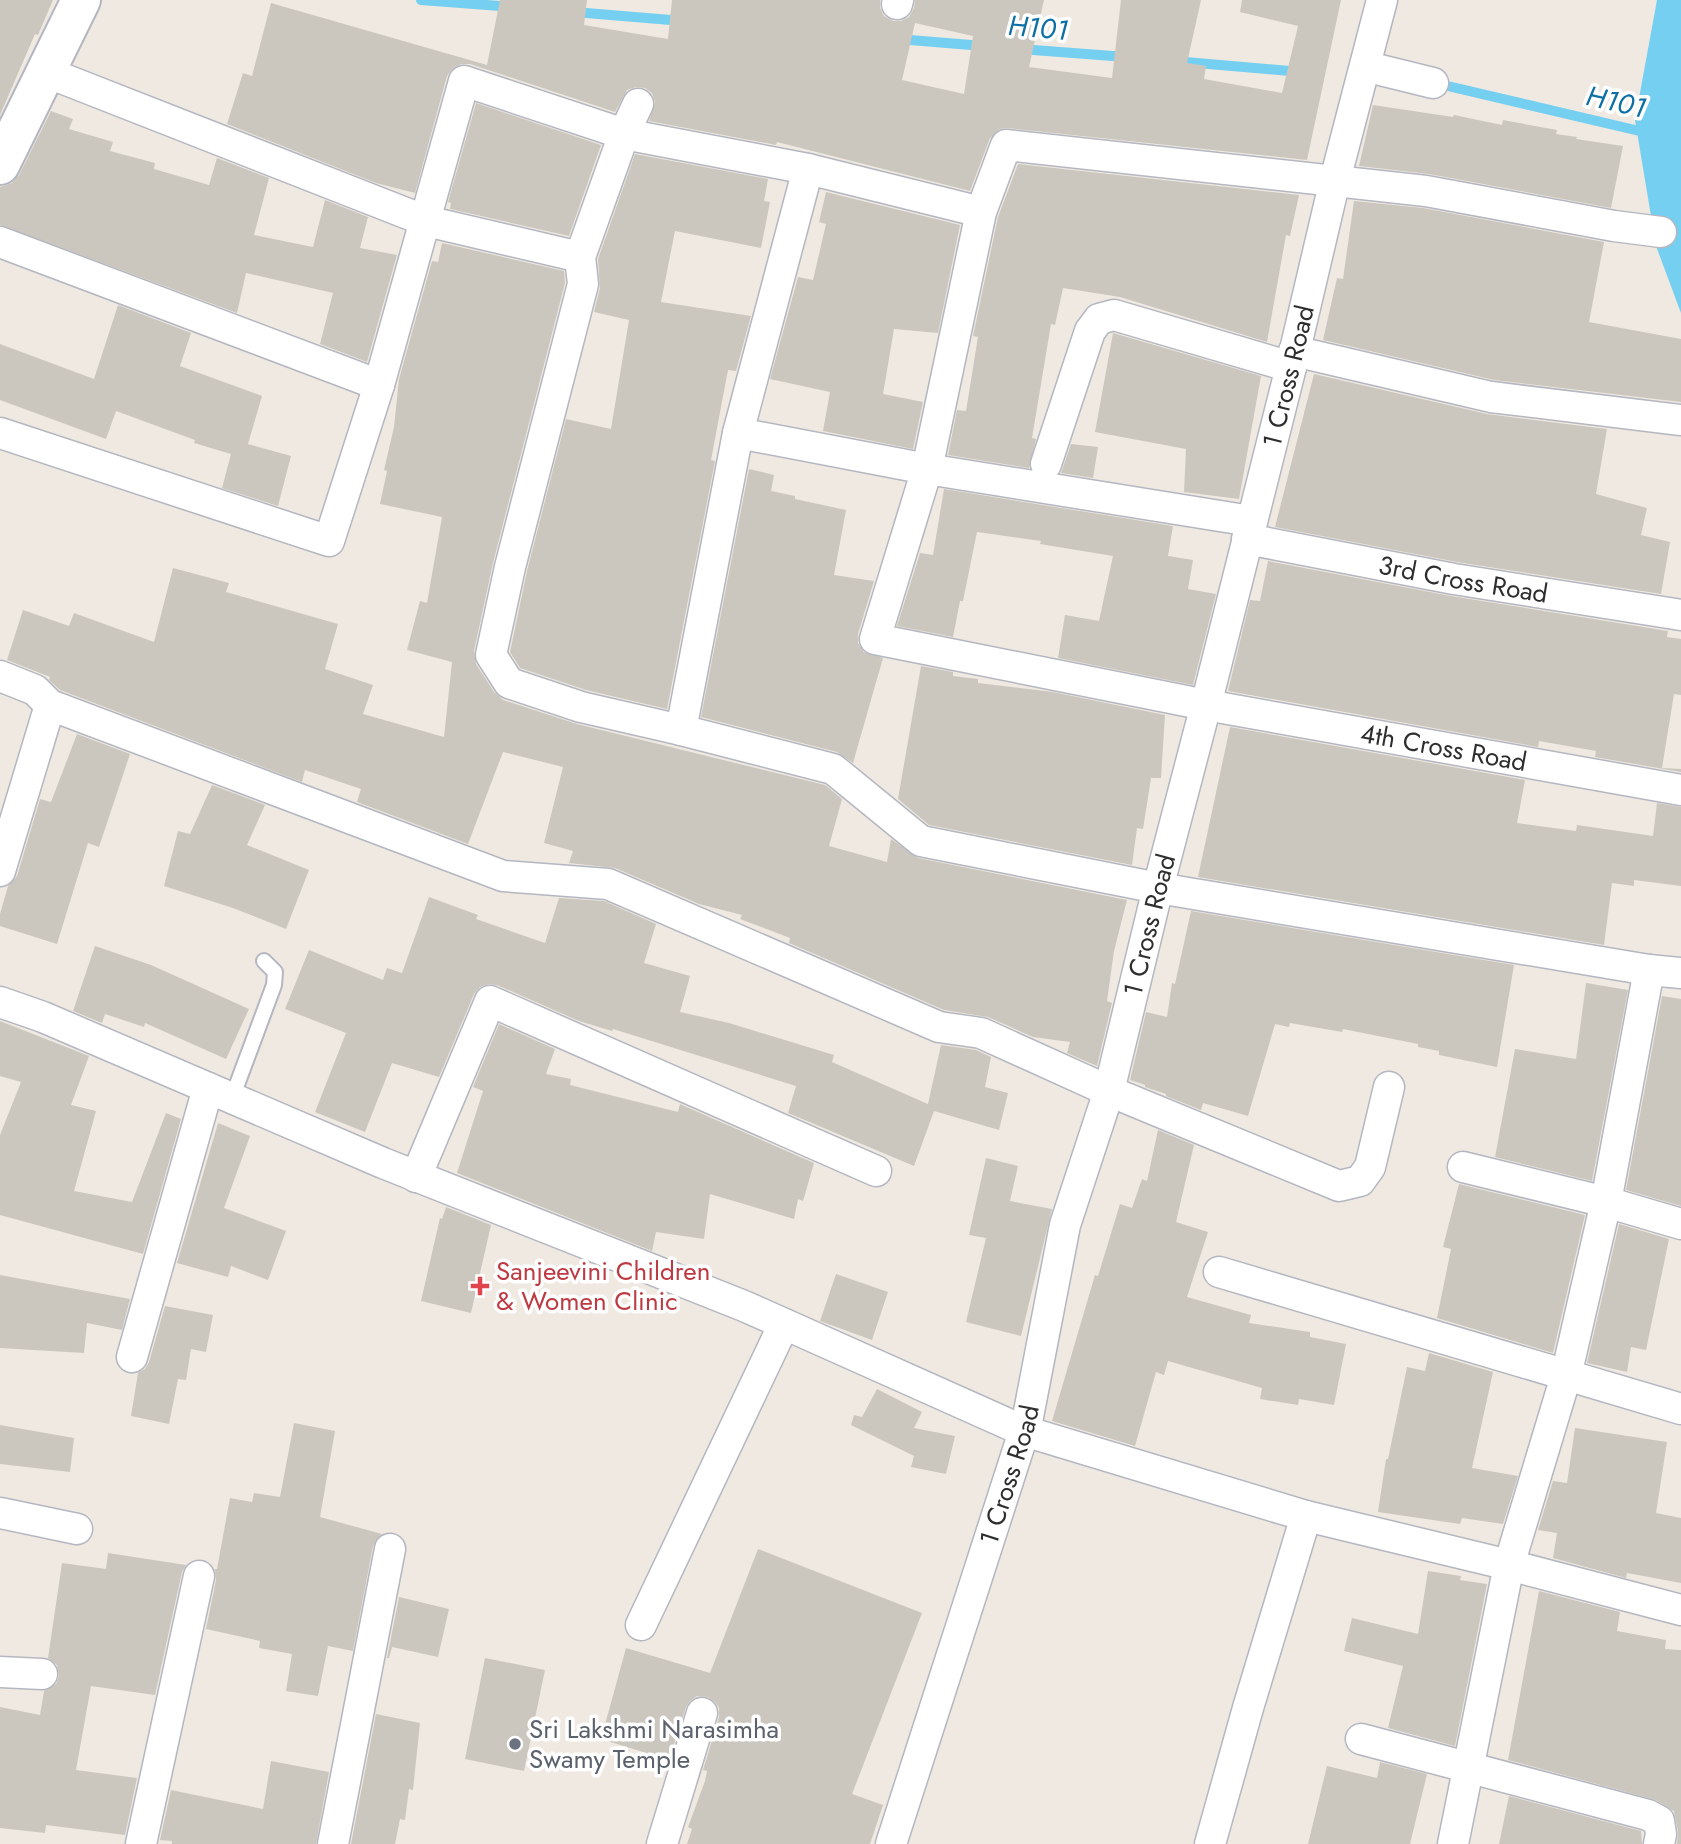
<svg xmlns="http://www.w3.org/2000/svg" width="1681" height="1844" viewBox="0 0 1681 1844" font-family="Jost,sans-serif">
	<rect width="100%" height="100%" fill="#efe9e1"/>
	<!-- water -->
	<path fill="#75cff0" d="M 1657,0 L 1681,0 L 1681,313 L 1656,246 L 1635,120 Z"/>
	<g fill="none" stroke-linecap="round" stroke-linejoin="round">
		<!-- stream -->
		<g stroke="#75cff0" stroke-width="10">
			<path d="M 421,0 L 513,7"/>
			<path d="M 574,12 L 683,21"/>
			<path d="M 898,39 L 983,46"/>
			<path d="M 1020,49 L 1126,57"/>
			<path d="M 1174,61 L 1301,72"/>
			<path d="M 1435,83 L 1648,133"/>
		</g>
	</g>
	<!-- building -->
	<g fill="#cbc7bf" fill-rule="evenodd">
		<path d="M 0,0 L 53,0 L 38,35 L 35,34 L 0,115 Z"/>
		<path d="M 500,0 L 587,0 L 584,25 L 668,39 L 672,0 L 880,0 L 880,8 L 884,16 L 893,21 L 901,21 L 909,17 L 914,8 L 915,0 L 1044,0 L 1029,67 L 1112,78 L 1121,0 L 1201,0 L 1187,63 L 1206,66 L 1204,79 L 1282,93 L 1298,26 L 1240,12 L 1242,0 L 1341,0 L 1307,160 L 1007,128 L 1000,129 L 990,138 L 970,191 L 777,142 L 776,145 L 649,121 L 655,102 L 652,93 L 645,88 L 636,87 L 627,90 L 615,112 L 470,64 L 461,64 L 453,68 L 447,76 L 415,193 L 376,183 L 227,124 L 243,73 L 252,76 L 271,3 L 487,65 ZM 915,23 L 973,36 L 964,94 L 902,80 Z"/>
		<path d="M 476,103 L 601,145 L 569,236 L 450,209 L 451,203 L 448,202 Z"/>
		<path d="M 1373,105 L 1453,117 L 1454,115 L 1502,125 L 1503,120 L 1557,130 L 1556,134 L 1577,137 L 1576,139 L 1623,146 L 1611,208 L 1429,174 L 1359,166 Z"/>
		<path d="M 51,111 L 73,119 L 69,129 L 113,142 L 110,151 L 155,163 L 154,169 L 209,185 L 217,158 L 269,178 L 254,235 L 313,247 L 325,200 L 368,217 L 360,248 L 397,255 L 367,362 L 320,344 L 333,293 L 246,273 L 237,313 L 0,225 L 0,187 L 12,183 L 19,175 Z"/>
		<path d="M 635,154 L 768,179 L 764,201 L 770,202 L 761,248 L 675,231 L 661,302 L 751,316 L 736,371 L 728,370 L 711,460 L 715,461 L 667,709 L 586,690 L 520,668 L 510,652 L 527,571 L 566,419 L 611,429 L 629,320 L 594,312 L 600,288 L 598,259 Z"/>
		<path d="M 1018,164 L 1299,195 L 1290,236 L 1286,235 L 1267,342 L 1120,297 L 1063,288 L 1055,325 L 1051,324 L 1032,438 L 1036,439 L 1029,468 L 948,455 L 957,410 L 966,411 L 978,337 L 973,336 L 998,217 Z"/>
		<path d="M 826,192 L 960,225 L 938,333 L 894,329 L 883,394 L 923,402 L 913,449 L 823,431 L 830,392 L 770,379 L 798,277 L 813,280 L 826,224 L 819,222 Z"/>
		<path d="M 1354,201 L 1423,208 L 1604,242 L 1589,322 L 1681,339 L 1681,402 L 1494,380 L 1323,340 L 1337,278 L 1343,279 Z"/>
		<path d="M 442,243 L 564,271 L 565,283 L 493,563 L 474,651 L 476,664 L 494,692 L 503,700 L 577,724 L 825,785 L 842,799 L 829,846 L 887,862 L 891,839 L 918,858 L 1127,900 L 1114,951 L 1107,1001 L 1112,1003 L 1097,1066 L 1067,1053 L 1070,1042 L 1033,1037 L 988,1017 L 944,1010 L 789,943 L 790,938 L 740,919 L 742,915 L 699,904 L 615,868 L 569,863 L 573,851 L 544,843 L 563,767 L 503,752 L 468,844 L 357,802 L 361,789 L 305,770 L 302,782 L 60,690 L 49,680 L 50,677 L 7,660 L 23,610 L 69,626 L 74,613 L 154,642 L 173,568 L 229,583 L 226,592 L 338,624 L 325,669 L 373,685 L 363,714 L 444,737 L 452,662 L 407,650 L 420,601 L 427,603 L 442,517 L 380,504 L 387,471 L 384,470 L 394,427 L 399,379 L 432,261 L 438,262 Z"/>
		<path d="M 118,305 L 191,333 L 180,366 L 262,396 L 248,444 L 291,456 L 278,506 L 222,488 L 231,454 L 194,443 L 195,440 L 116,411 L 106,439 L 0,400 L 0,344 L 94,379 Z"/>
		<path d="M 1113,333 L 1261,376 L 1239,499 L 1184,492 L 1186,449 L 1095,432 Z"/>
		<path d="M 1314,374 L 1487,414 L 1607,429 L 1596,494 L 1647,508 L 1641,535 L 1670,542 L 1661,594 L 1457,562 L 1275,527 Z"/>
		<path d="M 1071,444 L 1098,447 L 1093,478 L 1061,473 Z"/>
		<path d="M 749,469 L 774,475 L 771,491 L 795,496 L 795,499 L 846,510 L 834,575 L 874,581 L 858,634 L 858,643 L 864,652 L 883,658 L 853,763 L 837,752 L 701,717 Z"/>
		<path d="M 944,489 L 1173,526 L 1168,556 L 1193,560 L 1188,589 L 1216,594 L 1193,685 L 1058,658 L 1065,615 L 1099,621 L 1113,556 L 1040,544 L 1041,541 L 977,532 L 963,601 L 960,601 L 953,637 L 897,626 L 920,553 L 933,555 Z"/>
		<path d="M 1268,561 L 1451,596 L 1668,631 L 1667,637 L 1681,639 L 1681,695 L 1674,694 L 1662,768 L 1681,769 L 1681,772 L 1595,757 L 1596,751 L 1539,741 L 1538,747 L 1228,691 L 1250,600 L 1260,601 Z"/>
		<path d="M 921,666 L 953,672 L 953,676 L 978,679 L 978,683 L 1053,692 L 1165,715 L 1161,778 L 1151,778 L 1143,829 L 1137,828 L 1132,865 L 929,825 L 898,799 Z"/>
		<path d="M 1230,727 L 1525,780 L 1517,823 L 1576,831 L 1577,825 L 1653,836 L 1657,803 L 1681,807 L 1681,886 L 1634,880 L 1634,886 L 1612,883 L 1604,945 L 1198,877 Z"/>
		<path d="M 77,734 L 130,754 L 99,847 L 88,843 L 57,944 L 0,926 L 0,914 L 8,886 L 17,876 L 40,799 L 51,802 Z"/>
		<path d="M 212,785 L 265,805 L 247,845 L 309,870 L 286,929 L 233,908 L 164,886 L 178,831 L 190,834 Z"/>
		<path d="M 429,897 L 478,915 L 476,919 L 545,943 L 559,898 L 604,901 L 656,924 L 644,963 L 690,976 L 680,1012 L 729,1023 L 834,1055 L 832,1062 L 928,1104 L 941,1045 L 976,1050 L 991,1057 L 985,1087 L 1008,1093 L 999,1130 L 934,1111 L 914,1166 L 788,1113 L 796,1086 L 613,1029 L 612,1031 L 579,1021 L 497,985 L 489,984 L 480,987 L 474,994 L 439,1077 L 392,1063 L 365,1132 L 315,1112 L 346,1033 L 285,1009 L 309,950 L 383,980 L 387,968 L 402,973 Z"/>
		<path d="M 1191,911 L 1514,965 L 1497,1067 L 1439,1055 L 1439,1051 L 1418,1047 L 1418,1044 L 1343,1029 L 1342,1032 L 1290,1023 L 1289,1027 L 1275,1024 L 1248,1116 L 1203,1103 L 1201,1110 L 1166,1096 L 1166,1094 L 1145,1087 L 1145,1085 L 1130,1080 L 1146,1012 L 1167,1017 L 1172,983 L 1175,984 Z"/>
		<path d="M 95,946 L 151,965 L 249,1009 L 226,1059 L 145,1023 L 144,1027 L 105,1014 L 102,1023 L 73,1011 Z"/>
		<path d="M 1586,983 L 1628,990 L 1592,1181 L 1495,1157 L 1515,1049 L 1576,1059 Z"/>
		<path d="M 1662,996 L 1681,999 L 1681,1206 L 1626,1190 Z"/>
		<path d="M 0,1021 L 89,1056 L 71,1105 L 96,1111 L 74,1191 L 132,1202 L 166,1113 L 181,1119 L 143,1254 L 0,1215 L 0,1135 L 21,1082 L 0,1076 Z"/>
		<path d="M 499,1024 L 555,1049 L 546,1074 L 571,1079 L 570,1085 L 678,1112 L 680,1104 L 682,1105 L 814,1163 L 803,1201 L 798,1199 L 794,1219 L 710,1194 L 704,1239 L 656,1232 L 652,1251 L 457,1173 L 483,1091 L 473,1087 Z"/>
		<path d="M 218,1123 L 250,1136 L 224,1208 L 286,1231 L 268,1280 L 231,1266 L 228,1277 L 177,1263 Z"/>
		<path d="M 1158,1130 L 1194,1145 L 1176,1222 L 1208,1232 L 1187,1297 L 1251,1315 L 1249,1323 L 1310,1332 L 1310,1337 L 1346,1344 L 1334,1405 L 1299,1399 L 1298,1405 L 1260,1399 L 1262,1388 L 1168,1361 L 1164,1375 L 1156,1372 L 1135,1446 L 1052,1421 L 1095,1275 L 1098,1276 L 1120,1204 L 1132,1208 L 1142,1179 L 1147,1181 Z"/>
		<path d="M 986,1158 L 1018,1166 L 1010,1201 L 1052,1209 L 1021,1336 L 966,1322 L 986,1238 L 969,1235 Z"/>
		<path d="M 1459,1184 L 1585,1215 L 1553,1353 L 1437,1318 L 1451,1249 L 1443,1247 Z"/>
		<path d="M 446,1207 L 491,1225 L 471,1313 L 421,1301 L 440,1218 L 442,1219 Z"/>
		<path d="M 1619,1224 L 1669,1239 L 1646,1350 L 1631,1347 L 1627,1372 L 1587,1363 Z"/>
		<path d="M 836,1274 L 888,1292 L 872,1340 L 820,1321 Z"/>
		<path d="M 0,1275 L 130,1299 L 122,1330 L 87,1323 L 84,1353 L 0,1348 Z"/>
		<path d="M 165,1306 L 213,1315 L 206,1352 L 191,1349 L 186,1380 L 178,1379 L 169,1424 L 131,1416 L 138,1373 L 145,1369 L 149,1362 Z"/>
		<path d="M 1429,1353 L 1493,1372 L 1472,1468 L 1518,1476 L 1503,1524 L 1462,1518 L 1460,1524 L 1378,1512 L 1386,1459 L 1388,1459 L 1407,1367 L 1425,1371 Z"/>
		<path d="M 877,1389 L 922,1412 L 914,1428 L 955,1436 L 946,1474 L 911,1467 L 914,1456 L 851,1425 L 854,1415 L 862,1417 Z"/>
		<path d="M 294,1423 L 335,1431 L 320,1517 L 382,1534 L 373,1546 L 353,1651 L 328,1646 L 318,1696 L 286,1691 L 292,1654 L 259,1648 L 260,1641 L 206,1629 L 216,1580 L 215,1569 L 217,1569 L 230,1498 L 252,1502 L 254,1493 L 280,1497 Z"/>
		<path d="M 0,1425 L 74,1438 L 70,1472 L 0,1464 Z"/>
		<path d="M 1575,1428 L 1667,1442 L 1656,1513 L 1681,1518 L 1681,1583 L 1627,1573 L 1626,1578 L 1553,1558 L 1557,1533 L 1538,1530 L 1553,1481 L 1567,1483 Z"/>
		<path d="M 758,1549 L 922,1613 L 852,1794 L 883,1805 L 870,1844 L 687,1844 L 692,1829 L 688,1827 L 705,1781 L 707,1771 L 703,1770 L 719,1717 L 719,1708 L 715,1702 L 708,1697 L 697,1696 L 690,1701 L 686,1707 L 669,1760 L 601,1739 L 626,1648 L 710,1673 Z"/>
		<path d="M 108,1553 L 186,1565 L 182,1572 L 155,1695 L 91,1686 L 76,1770 L 137,1778 L 125,1835 L 46,1825 L 45,1833 L 0,1828 L 0,1707 L 40,1715 L 44,1691 L 56,1684 L 59,1676 L 57,1665 L 48,1658 L 62,1563 L 106,1569 Z"/>
		<path d="M 1428,1571 L 1461,1576 L 1460,1580 L 1487,1584 L 1455,1746 L 1388,1728 L 1403,1666 L 1344,1651 L 1352,1618 L 1418,1634 Z"/>
		<path d="M 1539,1591 L 1620,1612 L 1617,1631 L 1666,1640 L 1665,1649 L 1681,1650 L 1681,1844 L 1677,1844 L 1678,1831 L 1674,1811 L 1656,1800 L 1508,1760 Z"/>
		<path d="M 399,1597 L 449,1609 L 438,1657 L 392,1647 L 389,1658 L 387,1658 Z"/>
		<path d="M 485,1658 L 545,1670 L 524,1771 L 465,1759 Z"/>
		<path d="M 376,1714 L 420,1723 L 413,1790 L 409,1789 L 405,1820 L 400,1819 L 395,1844 L 351,1844 Z"/>
		<path d="M 271,1761 L 329,1772 L 316,1844 L 172,1844 L 172,1841 L 160,1840 L 171,1790 L 263,1809 Z"/>
		<path d="M 1380,1762 L 1427,1774 L 1410,1844 L 1308,1844 L 1327,1766 L 1377,1778 Z"/>
		<path d="M 1509,1796 L 1641,1831 L 1642,1844 L 1499,1844 Z"/>
	</g>
	<g fill="none" stroke-linecap="round" stroke-linejoin="round">
		<defs>
			<path id="lane" d="M 232,1098 L 274,985 L 275,972 L 264,961"/>
			<g id="street">
				<path d="M 897,4 L 898,0"/>
				<path d="M 1366,64 L 1368,67 L 1433,83"/>
				<path d="M 46,72 L 426,221 L 580,257"/>
				<path d="M 638,104 L 624,134 L 580,257 L 583,284 L 510,567 L 491,655 L 509,683 L 581,707 L 681,730 L 738,433 L 808,169 L 981,212"/>
				<path id="s1" d="M 1661,232 L 1614,226 L 1426,191 L 1006,145 L 981,212 L 927,469 L 875,639 L 1206,705 L 1681,790"/>
				<path d="M 0,242 L 379,385 L 464,81 L 624,134 L 808,169"/>
				<path d="M 1294,351 L 1491,397 L 1681,420"/>
				<path d="M 0,433 L 329,541 L 379,385"/>
				<path d="M 738,433 L 927,469 L 1251,521"/>
				<path d="M 1046,464 L 1090,331 L 1099,319 L 1114,315 L 1291,367"/>
				<path id="s2" d="M 1247,539 L 1454,579 L 1681,615"/>
				<path d="M 0,676 L 35,690 L 50,705 L 503,876 L 608,884 L 939,1027 L 981,1033 L 1109,1091 L 1339,1186 L 1360,1181 L 1370,1167 L 1389,1087"/>
				<path d="M 681,730 L 833,769 L 921,841 L 1158,888 L 1649,970 L 1681,973"/>
				<path d="M 0,871 L 50,705"/>
				<path d="M 0,1002 L 43,1017 L 383,1163 L 744,1306 L 1024,1431 L 1306,1516 L 1509,1565 L 1681,1610"/>
				<path d="M 1463,1167 L 1606,1202 L 1681,1224"/>
				<path d="M 416,1177 L 490,1001 L 876,1171"/>
				<path d="M 1219,1272 L 1681,1409"/>
				<path d="M 132,1357 L 208,1088"/>
				<path d="M 0,1513 L 77,1529"/>
				<path d="M 641,1625 L 784,1324"/>
				<path d="M 0,1672 L 42,1674"/>
				<path d="M 1361,1739 L 1648,1815 L 1659,1821 L 1661,1834 L 1659,1844"/>
				<path d="M 141,1844 L 199,1576"/>
				<path d="M 333,1844 L 390,1549"/>
				<path d="M 662,1844 L 702,1713"/>
				<path id="s3" d="M 891,1844 L 1027,1422 L 1065,1225 L 1109,1091 L 1158,888 L 1206,705 L 1291,367 L 1335,180 L 1382,0"/>
				<path d="M 1210,1844 L 1248,1708 L 1306,1516"/>
				<path d="M 1453,1844 L 1509,1565 L 1566,1376 L 1606,1202 L 1649,970"/>
			</g>
			<path id="secondary" d="M 0,165 L 81,0"/>
		</defs>
		<!-- lane casing -->
		<use href="#lane" stroke="#b4b7c1" stroke-width="18"/>
		<!-- street casing -->
		<use href="#street" stroke="#b4b7c1" stroke-width="33"/>
		<!-- secondary casing -->
		<use href="#secondary" stroke="#b4b7c1" stroke-width="42"/>
		<!-- lane -->
		<use href="#lane" stroke="#fff" stroke-width="14"/>
		<!-- street -->
		<use href="#street" stroke="#fff" stroke-width="30"/>
		<!-- secondary -->
		<use href="#secondary" stroke="#fff" stroke-width="38"/>
	</g>
	<!-- markers -->
	<path fill="#e0444e" stroke="#fff" stroke-width="2.5" d="M476.5 1275.5h7v7h7v7h-7v7h-7v-7h-7v-7h7z"/>
	<circle fill="#6b7280" stroke="#fff" stroke-width="2.5" cx="515" cy="1744" r="7"/>
	<g text-anchor="middle" dominant-baseline="central" stroke-width="7" stroke-linejoin="round" paint-order="stroke">
		<!-- street labels -->
		<g font-size="26" fill="#2e2e2e" stroke="#fff">
			<text stroke="none"><textPath href="#s3" startOffset="1522">1 Cross Road</textPath></text>
			<text stroke="none"><textPath href="#s2" startOffset="220">3rd Cross Road</textPath></text>
			<text stroke="none"><textPath href="#s1" startOffset="1752">4th Cross Road</textPath></text>
			<text stroke="none"><textPath href="#s3" startOffset="956">1 Cross Road</textPath></text>
			<text stroke="none"><textPath href="#s3" startOffset="388">1 Cross Road</textPath></text>
		</g>
		<!-- health labels -->
		<g font-size="26" fill="#be3a42" stroke="#fff" text-anchor="start">
			<text x="496" y="1271">Sanjeevini Children<tspan x="496" dy="30">&amp; Women Clinic</tspan></text>
		</g>
		<!-- worship labels -->
		<g font-size="26" fill="#5b616d" stroke="#fff" text-anchor="start">
			<text x="529" y="1729">Sri Lakshmi Narasimha<tspan x="529" dy="30">Swamy Temple</tspan></text>
		</g>
		<!-- water labels -->
		<g font-size="28" font-style="italic" fill="#0d6fa3" stroke="#fff">
			<text transform="translate(1038 28) rotate(5)">H101</text>
			<text transform="translate(1616 102) rotate(13)">H101</text>
		</g>
	</g>
</svg>
